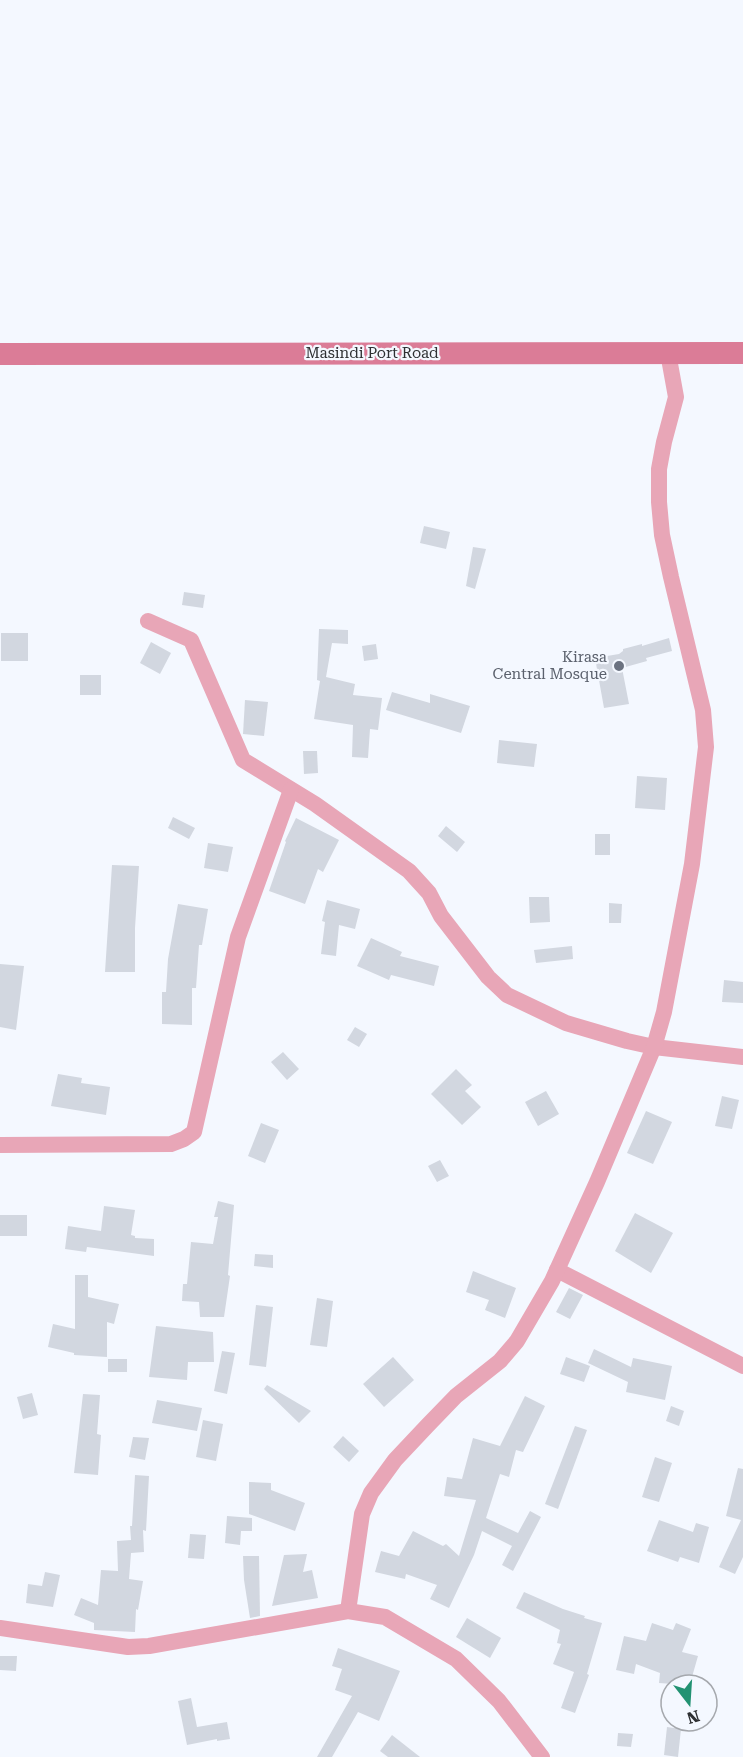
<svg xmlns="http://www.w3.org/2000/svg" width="743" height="1757" viewBox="0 0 743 1757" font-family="'Roboto Serif',serif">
	<rect width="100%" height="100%" fill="#f4f8ff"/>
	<!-- building -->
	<g fill="#d2d7e0">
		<path d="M 424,526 L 450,532 L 446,549 L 420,543 Z"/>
		<path d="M 473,547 L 486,549 L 475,589 L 466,586 Z"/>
		<path d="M 184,592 L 205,595 L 203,608 L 182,605 Z"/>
		<path d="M 319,629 L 348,630 L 348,644 L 332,643 L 326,677 L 355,684 L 353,695 L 382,698 L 378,730 L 370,729 L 368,758 L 352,757 L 353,725 L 314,719 L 320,681 L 317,680 Z"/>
		<rect x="1" y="633" width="27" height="28"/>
		<path d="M 669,638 L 672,651 L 646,658 L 647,661 L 622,668 L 629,704 L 604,708 L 595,658 L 619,654 L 623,651 L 623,649 L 642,644 L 642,646 Z"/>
		<path d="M 151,642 L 171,653 L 160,674 L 140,663 Z"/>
		<path d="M 376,644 L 378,659 L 364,661 L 362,646 Z"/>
		<rect x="80" y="675" width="21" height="20"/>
		<path d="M 392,692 L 430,703 L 430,694 L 470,706 L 461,733 L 386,710 Z"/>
		<path d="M 245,700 L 268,702 L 264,736 L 243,734 Z"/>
		<path d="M 499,740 L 537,744 L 534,767 L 497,763 Z"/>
		<path d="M 303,751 L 317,751 L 318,773 L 304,774 Z"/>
		<path d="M 637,776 L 667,778 L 665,810 L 635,808 Z"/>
		<path d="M 173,817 L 195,828 L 189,839 L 168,828 Z"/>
		<path d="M 296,818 L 339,840 L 323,872 L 318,869 L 305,904 L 269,891 L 286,842 L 285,841 Z"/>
		<path d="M 446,826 L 465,842 L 457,852 L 438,836 Z"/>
		<rect x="595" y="834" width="15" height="21"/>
		<path d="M 208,843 L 233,847 L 228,872 L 204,868 Z"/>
		<path d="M 112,865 L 139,866 L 135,928 L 135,972 L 105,972 Z"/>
		<path d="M 529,897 L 549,897 L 550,922 L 530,923 Z"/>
		<path d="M 327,900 L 360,909 L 355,929 L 339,925 L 336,956 L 321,954 L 325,922 L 322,921 Z"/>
		<path d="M 609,903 L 622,904 L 621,923 L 609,923 Z"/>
		<path d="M 178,904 L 208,909 L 202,945 L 199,945 L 196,988 L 192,988 L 192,1025 L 162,1024 L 162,992 L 166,992 L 168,959 Z"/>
		<path d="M 371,938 L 402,952 L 400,956 L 439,966 L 434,986 L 391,975 L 389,980 L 357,966 Z"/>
		<path d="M 572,946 L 573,959 L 536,963 L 534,950 Z"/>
		<path d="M 0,964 L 24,966 L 16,1030 L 0,1027 Z"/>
		<path d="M 724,980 L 743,982 L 743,1003 L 722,1002 Z"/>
		<path d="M 355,1027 L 367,1034 L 359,1047 L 347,1040 Z"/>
		<path d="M 283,1052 L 299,1069 L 287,1080 L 271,1062 Z"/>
		<path d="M 456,1069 L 472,1085 L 465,1091 L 481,1107 L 462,1125 L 431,1094 Z"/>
		<path d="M 58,1074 L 82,1078 L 81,1083 L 110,1087 L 106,1115 L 51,1106 Z"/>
		<path d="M 546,1091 L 559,1114 L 538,1126 L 525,1102 Z"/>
		<path d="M 722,1096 L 739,1100 L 732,1129 L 715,1126 Z"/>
		<path d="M 646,1111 L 672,1122 L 653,1164 L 627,1153 Z"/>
		<path d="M 261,1123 L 279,1130 L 265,1163 L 248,1156 Z"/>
		<path d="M 440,1160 L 449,1176 L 437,1182 L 428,1166 Z"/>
		<path d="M 218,1201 L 234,1205 L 228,1275 L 230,1276 L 224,1317 L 200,1317 L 199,1302 L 182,1301 L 183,1284 L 187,1284 L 191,1242 L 213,1244 L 218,1217 L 214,1217 Z"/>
		<path d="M 104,1206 L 135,1210 L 131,1235 L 135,1236 L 135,1238 L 154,1239 L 154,1256 L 87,1247 L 86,1252 L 65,1249 L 68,1226 L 101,1231 Z"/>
		<path d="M 635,1213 L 673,1233 L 651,1273 L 615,1251 Z"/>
		<rect x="0" y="1215" width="27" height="21"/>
		<path d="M 255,1254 L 273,1255 L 273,1268 L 254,1266 Z"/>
		<path d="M 473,1271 L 516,1288 L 505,1318 L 485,1310 L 489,1300 L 466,1292 Z"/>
		<path d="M 75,1275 L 88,1275 L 88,1297 L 119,1304 L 114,1324 L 107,1322 L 107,1357 L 74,1355 L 74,1353 L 48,1347 L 53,1324 L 75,1329 Z"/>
		<path d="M 569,1288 L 583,1295 L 570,1319 L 556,1312 Z"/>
		<path d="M 317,1298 L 333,1301 L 327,1347 L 310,1345 Z"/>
		<path d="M 256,1305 L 273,1307 L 266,1367 L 249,1365 Z"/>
		<path d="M 156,1326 L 213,1332 L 214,1362 L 188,1362 L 187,1380 L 149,1377 Z"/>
		<path d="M 594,1349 L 631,1367 L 633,1358 L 672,1366 L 665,1400 L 626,1392 L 628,1382 L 588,1363 Z"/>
		<path d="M 222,1351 L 235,1353 L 227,1394 L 214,1391 Z"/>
		<path d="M 393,1357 L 414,1380 L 384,1407 L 363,1384 Z"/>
		<path d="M 566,1357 L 590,1366 L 584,1382 L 560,1374 Z"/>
		<rect x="108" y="1359" width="19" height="13"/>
		<path d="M 267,1385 L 311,1411 L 299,1423 L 264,1389 Z"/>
		<path d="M 32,1393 L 38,1415 L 23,1419 L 17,1397 Z"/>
		<path d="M 83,1394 L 100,1395 L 97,1434 L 101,1435 L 98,1475 L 74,1473 Z"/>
		<path d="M 525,1396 L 545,1406 L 523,1452 L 516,1450 L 509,1477 L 500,1474 L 486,1518 L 518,1533 L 530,1511 L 541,1517 L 513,1571 L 502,1565 L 512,1546 L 482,1531 L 474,1555 L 449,1608 L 430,1599 L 437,1585 L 406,1574 L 405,1579 L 375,1572 L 381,1551 L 399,1556 L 413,1531 L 443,1546 L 446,1544 L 459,1556 L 476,1500 L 444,1496 L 447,1477 L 462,1479 L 473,1438 L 500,1446 Z"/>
		<path d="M 157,1400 L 202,1408 L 197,1431 L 152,1423 Z"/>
		<path d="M 671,1406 L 684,1411 L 679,1426 L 666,1421 Z"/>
		<path d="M 203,1420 L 223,1424 L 216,1461 L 196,1457 Z"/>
		<path d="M 575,1426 L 587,1430 L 558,1509 L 545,1504 Z"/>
		<path d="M 343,1436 L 359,1451 L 349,1462 L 333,1447 Z"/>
		<path d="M 133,1437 L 149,1438 L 145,1460 L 129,1457 Z"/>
		<path d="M 655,1457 L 672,1463 L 659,1502 L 642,1497 Z"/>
		<path d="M 738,1468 L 743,1469 L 743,1557 L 735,1574 L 719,1567 L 741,1520 L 726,1516 Z"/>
		<path d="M 135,1475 L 149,1476 L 146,1531 L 143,1530 L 144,1552 L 131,1553 L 129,1579 L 143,1581 L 138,1610 L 136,1609 L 135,1632 L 94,1630 L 94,1623 L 74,1615 L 81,1598 L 98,1605 L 101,1570 L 118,1571 L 117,1541 L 131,1540 L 130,1526 L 132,1526 Z"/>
		<path d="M 249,1482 L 271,1483 L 271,1490 L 305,1503 L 295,1531 L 249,1514 Z"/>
		<path d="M 227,1516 L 252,1518 L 252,1531 L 241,1531 L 240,1545 L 225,1543 Z"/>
		<path d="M 659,1520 L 693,1532 L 696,1523 L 709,1527 L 699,1563 L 680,1557 L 678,1562 L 647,1551 Z"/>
		<path d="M 190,1534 L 206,1535 L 204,1559 L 188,1558 Z"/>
		<path d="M 307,1554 L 303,1572 L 312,1570 L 318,1598 L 272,1606 L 284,1555 Z"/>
		<path d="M 243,1556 L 259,1556 L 260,1616 L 250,1618 L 244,1580 Z"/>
		<path d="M 45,1572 L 60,1575 L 53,1607 L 26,1603 L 28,1584 L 42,1586 Z"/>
		<path d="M 524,1592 L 563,1609 L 585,1616 L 584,1618 L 602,1623 L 587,1674 L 589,1675 L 575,1713 L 561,1708 L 574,1672 L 553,1664 L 561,1644 L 557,1643 L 560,1630 L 516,1608 Z"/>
		<path d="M 467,1618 L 501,1638 L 490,1658 L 456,1637 Z"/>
		<path d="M 652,1623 L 673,1630 L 676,1623 L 691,1629 L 682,1652 L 698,1656 L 690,1684 L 674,1679 L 673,1684 L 659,1683 L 660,1673 L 636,1664 L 634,1674 L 616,1670 L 624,1636 L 646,1641 Z"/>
		<path d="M 338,1648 L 400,1671 L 379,1721 L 358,1712 L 332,1757 L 317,1757 L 352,1696 L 335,1690 L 342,1669 L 332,1666 Z"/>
		<path d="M 0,1656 L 17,1656 L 16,1671 L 0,1670 Z"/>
		<path d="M 191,1698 L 197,1727 L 227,1722 L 230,1739 L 217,1741 L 217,1739 L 187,1745 L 178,1701 Z"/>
		<path d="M 667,1727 L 681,1729 L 678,1757 L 664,1755 Z"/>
		<path d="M 618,1733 L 633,1734 L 631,1747 L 617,1746 Z"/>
		<path d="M 392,1735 L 420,1757 L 388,1757 L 380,1751 Z"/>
	</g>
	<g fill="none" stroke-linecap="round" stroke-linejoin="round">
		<!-- street -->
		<g stroke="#e8a6b7" stroke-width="16">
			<path d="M 148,621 L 191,640 L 243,760 L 315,804 L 409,871 L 429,893 L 441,916 L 488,977 L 507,995 L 566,1023 L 627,1041 L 654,1047 L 743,1057"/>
			<path d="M 0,1145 L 171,1144 L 184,1139 L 194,1132 L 238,937 L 291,790"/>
			<path d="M 557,1270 L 743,1366"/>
			<path d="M 348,1611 L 362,1514 L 371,1493 L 395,1460 L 427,1426 L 456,1396 L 500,1361 L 517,1341 L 552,1281 L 597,1182 L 654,1047 L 664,1012 L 692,864 L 706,747 L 703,710 L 671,577 L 662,535 L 659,502 L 659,469 L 664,442 L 676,397 L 668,353"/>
			<path d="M 0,1628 L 128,1647 L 149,1646 L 348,1611 L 385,1617 L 456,1659 L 499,1701 L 542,1757"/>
		</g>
		<!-- secondary -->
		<path stroke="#db7c97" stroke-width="22" d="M 0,354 L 743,353"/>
	</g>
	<!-- markers -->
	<circle fill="#6b7280" stroke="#f4f8ff" stroke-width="2" cx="619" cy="666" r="6"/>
	<g text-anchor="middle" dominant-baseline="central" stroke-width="4.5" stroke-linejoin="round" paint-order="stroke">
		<!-- street labels -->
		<g font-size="15" fill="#2e3033" stroke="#f4f8ff">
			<text x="372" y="353">Masindi Port Road</text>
		</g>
		<!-- worship labels -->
		<g font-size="15" fill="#5b616d" stroke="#f4f8ff" text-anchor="end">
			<text x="607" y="657">Kirasa<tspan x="607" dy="17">Central Mosque</tspan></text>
		</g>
	</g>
	<!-- north arrow -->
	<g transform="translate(689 1703) rotate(163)"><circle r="28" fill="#f4f8ff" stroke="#a5a8ad" stroke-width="1.5"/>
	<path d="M0-4.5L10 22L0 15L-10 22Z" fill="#229272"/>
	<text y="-9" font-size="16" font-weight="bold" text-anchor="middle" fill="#2e3033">N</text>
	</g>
</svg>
